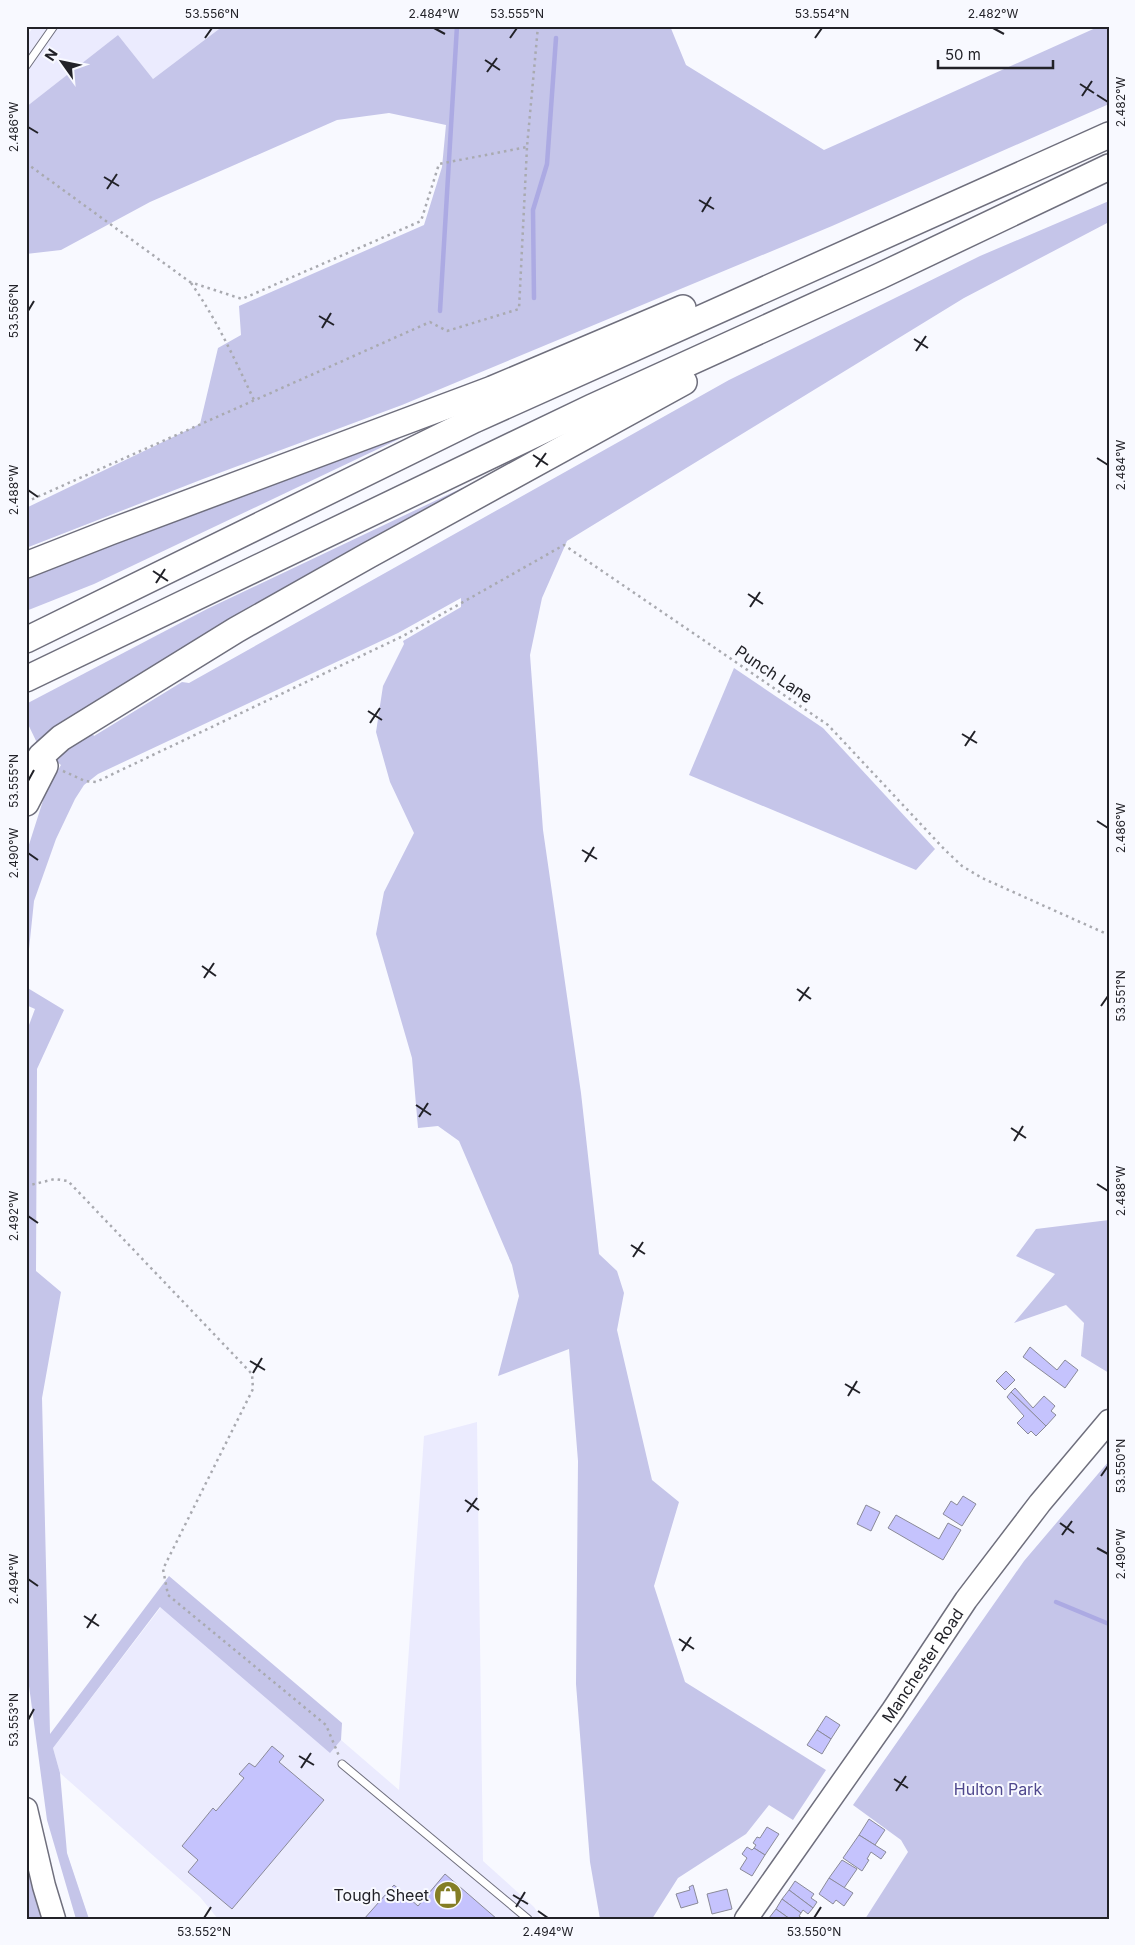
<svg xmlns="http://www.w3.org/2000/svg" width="1135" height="1945" viewBox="0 0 1135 1945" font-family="Inter,sans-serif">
	<rect width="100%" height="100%" fill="#f8f9ff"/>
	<!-- built -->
	<g fill="#ebebfe">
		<path d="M 34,26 L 223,26 L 153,79 L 118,35 L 26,107 L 26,37 Z"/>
		<path d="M 477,1422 L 483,1861 L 534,1907 L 542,1919 L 218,1919 L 200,1897 L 60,1773 L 53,1748 L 161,1607 L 330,1752 L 341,1740 L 399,1790 L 424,1436 Z"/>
	</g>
	<!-- green -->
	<g fill="#c5c5e9">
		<path d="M 223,26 L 541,26 L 541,28 L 550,26 L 670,26 L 686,65 L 824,150 L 1100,26 L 1109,26 L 1109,104 L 832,226 L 402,405 L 203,479 L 26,548 L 26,508 L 200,424 L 218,348 L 241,335 L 239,306 L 424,225 L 442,167 L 446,125 L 389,113 L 337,120 L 150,202 L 61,250 L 26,254 L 26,107 L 118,35 L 153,79 Z"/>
		<path d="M 1109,201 L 1109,222 L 964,298 L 567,541 L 542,598 L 530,655 L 543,830 L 581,1093 L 599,1254 L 617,1271 L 624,1293 L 617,1330 L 652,1480 L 679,1502 L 654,1586 L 685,1682 L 826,1770 L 793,1820 L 769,1805 L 746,1834 L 678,1878 L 652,1919 L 600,1919 L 590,1862 L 576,1684 L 578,1461 L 569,1349 L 498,1376 L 519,1296 L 512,1265 L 459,1141 L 438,1126 L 418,1128 L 412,1058 L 376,934 L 384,892 L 414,833 L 390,782 L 376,732 L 383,686 L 404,644 L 403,641 L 461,607 L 461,598 L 398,633 L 98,774 L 84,785 L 75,799 L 56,839 L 34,901 L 26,978 L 26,854 L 47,788 L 61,765 L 56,761 L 66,748 L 90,730 L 94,736 L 182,682 L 189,683 L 729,380 L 980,256 Z"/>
		<path d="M 397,436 L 399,439 L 94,584 L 26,611 L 26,576 Z"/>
		<path d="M 462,488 L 464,490 L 39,747 L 26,720 L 26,704 L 207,609 Z"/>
		<path d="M 734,668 L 823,728 L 935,849 L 916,870 L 689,775 Z"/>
		<path d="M 26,987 L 64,1010 L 37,1069 L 36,1271 L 61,1292 L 42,1398 L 50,1734 L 169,1576 L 342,1723 L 341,1740 L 330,1753 L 160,1607 L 53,1748 L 60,1773 L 67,1853 L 89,1919 L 76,1919 L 47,1820 L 29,1686 L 26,1635 L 26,1033 L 35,1009 L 26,1005 Z"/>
		<path d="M 1109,1220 L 1109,1373 L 1081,1356 L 1084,1323 L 1066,1305 L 1014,1323 L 1055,1274 L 1016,1256 L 1036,1229 Z"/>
		<path d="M 1109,1461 L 1109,1919 L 865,1919 L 908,1852 L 901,1840 L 853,1805 L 1024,1561 Z"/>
		<path d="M 26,1849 L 45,1919 L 26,1919 Z"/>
	</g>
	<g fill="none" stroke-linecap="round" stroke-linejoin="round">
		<!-- stream -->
		<g stroke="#acaae3" stroke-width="4.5">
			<path d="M 534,298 L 533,210 L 547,164 L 556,38"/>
			<path d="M 440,311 L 457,26"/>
			<path d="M 1056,1602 L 1109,1624"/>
		</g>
	</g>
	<!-- building -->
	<g fill="#c5c3fd" stroke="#8a8a98">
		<path d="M 1030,1347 L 1057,1370 L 1065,1360 L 1078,1370 L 1065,1388 L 1023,1357 Z"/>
		<path d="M 1006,1371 L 1015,1380 L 1005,1390 L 996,1381 Z"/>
		<path d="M 1015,1388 L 1033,1408 L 1044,1396 L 1055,1406 L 1051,1411 L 1056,1415 L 1046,1426 L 1011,1392 Z"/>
		<path d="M 1011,1392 L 1046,1426 L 1036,1436 L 1031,1431 L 1028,1434 L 1017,1423 L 1024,1416 L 1007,1397 Z"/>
		<path d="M 963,1496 L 976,1504 L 962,1526 L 943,1514 L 951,1501 L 957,1505 Z"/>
		<path d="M 866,1505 L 880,1512 L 871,1531 L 857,1524 Z"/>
		<path d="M 896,1515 L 939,1539 L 948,1523 L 961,1530 L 943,1560 L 888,1528 Z"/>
		<path d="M 826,1716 L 840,1725 L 831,1739 L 817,1730 Z"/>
		<path d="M 817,1730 L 831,1739 L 822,1754 L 807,1745 Z"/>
		<path d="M 272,1746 L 284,1756 L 279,1762 L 324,1800 L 232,1909 L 188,1872 L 198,1860 L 182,1846 L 213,1808 L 216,1811 L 244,1778 L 239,1774 L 249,1763 L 255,1767 Z"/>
		<path d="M 869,1819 L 885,1830 L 875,1845 L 859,1835 Z"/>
		<path d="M 767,1827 L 779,1834 L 765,1855 L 754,1848 L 756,1845 L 753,1843 L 757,1837 L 760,1838 Z"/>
		<path d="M 859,1835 L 886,1852 L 881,1859 L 871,1852 L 867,1859 L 869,1860 L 862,1871 L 843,1858 Z"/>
		<path d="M 747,1847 L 752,1850 L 754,1848 L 765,1855 L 752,1876 L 740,1869 L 747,1858 L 742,1854 Z"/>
		<path d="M 842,1860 L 857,1869 L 844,1888 L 829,1878 Z"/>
		<path d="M 445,1874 L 497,1919 L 364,1919 L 394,1885 L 418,1906 Z"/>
		<path d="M 829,1878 L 853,1893 L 844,1906 L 836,1900 L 833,1904 L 819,1894 Z"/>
		<path d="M 795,1881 L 814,1894 L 811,1898 L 817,1902 L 813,1908 L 789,1890 Z"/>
		<path d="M 693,1885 L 698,1903 L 681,1908 L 676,1894 L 690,1890 L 689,1887 Z"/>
		<path d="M 727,1889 L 732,1909 L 712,1914 L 707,1894 Z"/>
		<path d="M 789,1890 L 813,1908 L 808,1914 L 803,1910 L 801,1913 L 782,1899 Z"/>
		<path d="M 782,1899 L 801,1913 L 799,1916 L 803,1919 L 790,1919 L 776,1909 Z"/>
		<path d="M 776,1909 L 790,1919 L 769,1918 Z"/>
	</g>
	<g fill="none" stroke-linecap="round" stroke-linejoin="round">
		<defs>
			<g id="service">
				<path d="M 26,66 L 54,26"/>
				<path d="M 342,1764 L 528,1919"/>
			</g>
			<g id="trunk">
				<path d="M 26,1809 L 44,1886 L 54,1919"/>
				<path id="s1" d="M 746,1919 L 893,1710 L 966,1600 L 1040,1503 L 1109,1421"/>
			</g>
			<g id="motorway">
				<path d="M 26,565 L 110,532 L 492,389 L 683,308"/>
				<path d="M 26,640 L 474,420 L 1109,135"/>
				<path d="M 26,679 L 592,407 L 880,276 L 1109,167"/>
				<path d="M 26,778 L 41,756 L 61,738 L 236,630 L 369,555 L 684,382"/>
				<path d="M 26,803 L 45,766"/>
			</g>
		</defs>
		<!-- service casing -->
		<use href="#service" stroke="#6f6f7d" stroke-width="9"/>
		<!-- trunk casing -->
		<use href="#trunk" stroke="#6f6f7d" stroke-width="25"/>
		<!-- motorway casing -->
		<use href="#motorway" stroke="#6f6f7d" stroke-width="28"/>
		<!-- path -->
		<g stroke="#a9aab0" stroke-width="2.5" stroke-dasharray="2.5 4" stroke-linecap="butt">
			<path d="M 26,163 L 190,282 L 242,299 L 421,221 L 439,164 L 527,147 L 538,26"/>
			<path d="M 191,283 C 217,320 235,360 254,400"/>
			<path d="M 26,502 L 430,322 L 447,331 L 519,309 L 527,147"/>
			<path d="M 63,771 L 85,781 L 96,782 L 403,636 L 564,545 L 828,725 L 945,850 L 962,866 L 982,878 L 1109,935"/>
			<path d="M 26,1186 L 55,1179 L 68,1181 L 252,1374 L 253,1389 L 163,1569 L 168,1595 L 326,1725 L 339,1756"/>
		</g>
		<!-- service -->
		<use href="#service" stroke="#fff" stroke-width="7"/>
		<!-- trunk -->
		<use href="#trunk" stroke="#fff" stroke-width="22"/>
		<!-- motorway -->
		<use href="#motorway" stroke="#fff" stroke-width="25"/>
	</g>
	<!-- ticks -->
	<path fill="none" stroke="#222228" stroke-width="2" d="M 434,28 L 445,34M 993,28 L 1004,34M 205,38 L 212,28M 510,38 L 517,28M 815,38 L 822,28M 485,60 L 500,70M 487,72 L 497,58M 1080,84 L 1094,93M 1097,95 L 1108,102M 1082,96 L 1092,81M 28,127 L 38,133M 104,177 L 119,186M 107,189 L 117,174M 699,200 L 714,209M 702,212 L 711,197M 28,311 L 34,301M 319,316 L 334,325M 322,328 L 331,313M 914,339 L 928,348M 916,351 L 926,336M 533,455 L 548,465M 1097,458 L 1108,465M 536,467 L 546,453M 28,490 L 38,497M 153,571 L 168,581M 156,583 L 165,569M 748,594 L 763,604M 750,607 L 760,592M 368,711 L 382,720M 370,723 L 380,708M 962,734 L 977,743M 965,746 L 975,731M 28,781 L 34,770M 1097,821 L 1108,828M 582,850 L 597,859M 28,853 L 38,860M 585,862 L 594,847M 202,966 L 216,976M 204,978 L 214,963M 797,989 L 811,999M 799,1001 L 809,987M 1101,1006 L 1108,996M 416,1105 L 431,1115M 419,1117 L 428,1103M 1011,1128 L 1026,1138M 1014,1141 L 1023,1126M 1097,1184 L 1108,1191M 28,1216 L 38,1223M 631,1245 L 645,1254M 633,1257 L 643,1242M 250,1361 L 265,1370M 253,1373 L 262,1358M 845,1384 L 860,1393M 848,1396 L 857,1381M 1101,1476 L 1108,1466M 465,1500 L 479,1510M 467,1512 L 477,1498M 1060,1523 L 1074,1533M 1062,1535 L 1072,1521M 1097,1548 L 1108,1554M 28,1579 L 38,1586M 84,1616 L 99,1626M 87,1628 L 96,1614M 679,1639 L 694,1649M 682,1651 L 691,1637M 28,1720 L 34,1709M 299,1756 L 314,1765M 301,1768 L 311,1753M 894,1779 L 908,1788M 896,1791 L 906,1776M 513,1895 L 528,1904M 516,1907 L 525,1892M 538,1911 L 548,1918M 204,1918 L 211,1907M 814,1918 L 821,1907"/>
	<!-- icons -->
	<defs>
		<symbol id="shop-disc" viewBox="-11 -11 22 22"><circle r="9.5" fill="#847e25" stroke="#f8f9ff"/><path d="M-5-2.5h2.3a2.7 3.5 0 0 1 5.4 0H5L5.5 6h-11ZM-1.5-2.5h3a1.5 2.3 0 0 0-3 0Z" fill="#fff"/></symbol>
	</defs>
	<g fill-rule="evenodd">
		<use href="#shop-disc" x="432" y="1879" width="32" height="32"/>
	</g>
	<g text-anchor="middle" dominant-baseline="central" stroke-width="4" stroke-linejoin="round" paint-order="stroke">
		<!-- street labels -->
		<g font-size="16" fill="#222228" stroke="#f8f9ff">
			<text transform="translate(774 674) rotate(34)">Punch Lane</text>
			<text stroke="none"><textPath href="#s1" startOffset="309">Manchester Road</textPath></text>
		</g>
		<!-- park labels -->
		<g font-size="16" fill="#4f488d" stroke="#f8f9ff">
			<text x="998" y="1789">Hulton Park</text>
		</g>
		<!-- poi labels -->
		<g font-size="16" fill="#222228" stroke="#f8f9ff" text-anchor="end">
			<text x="429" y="1895">Tough Sheet</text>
		</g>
	</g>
	<!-- border -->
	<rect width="1135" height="1945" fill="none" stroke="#f8f9ff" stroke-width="55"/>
	<!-- north arrow -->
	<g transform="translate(62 62) rotate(303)" stroke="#f8f9ff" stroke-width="4" paint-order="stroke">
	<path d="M0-4L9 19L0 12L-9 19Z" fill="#222228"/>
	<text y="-8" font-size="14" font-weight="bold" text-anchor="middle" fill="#222228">N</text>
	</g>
	<!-- scale -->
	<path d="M938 60v8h115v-8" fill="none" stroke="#222228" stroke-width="2.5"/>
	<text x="945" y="60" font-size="15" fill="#222228" stroke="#f8f9ff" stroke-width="4" paint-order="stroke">50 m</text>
	<rect x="28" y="28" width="1080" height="1890" fill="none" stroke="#222228" stroke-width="2"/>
	<g font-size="12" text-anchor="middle" fill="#222228">
		<text x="212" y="18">53.556°N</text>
		<text x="434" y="18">2.484°W</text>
		<text x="517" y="18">53.555°N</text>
		<text x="822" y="18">53.554°N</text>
		<text x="993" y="18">2.482°W</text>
		<text transform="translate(1121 102) rotate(-90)" y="4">2.482°W</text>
		<text transform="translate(14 127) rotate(-90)" y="4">2.486°W</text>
		<text transform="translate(14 311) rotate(-90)" y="4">53.556°N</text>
		<text transform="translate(1121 465) rotate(-90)" y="4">2.484°W</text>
		<text transform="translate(14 490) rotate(-90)" y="4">2.488°W</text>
		<text transform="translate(14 781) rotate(-90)" y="4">53.555°N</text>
		<text transform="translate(1121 828) rotate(-90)" y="4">2.486°W</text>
		<text transform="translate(14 853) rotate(-90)" y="4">2.490°W</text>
		<text transform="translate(1121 996) rotate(-90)" y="4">53.551°N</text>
		<text transform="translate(1121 1191) rotate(-90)" y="4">2.488°W</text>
		<text transform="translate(14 1216) rotate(-90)" y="4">2.492°W</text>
		<text transform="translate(1121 1466) rotate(-90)" y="4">53.550°N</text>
		<text transform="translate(1121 1554) rotate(-90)" y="4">2.490°W</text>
		<text transform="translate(14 1579) rotate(-90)" y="4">2.494°W</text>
		<text transform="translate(14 1720) rotate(-90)" y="4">53.553°N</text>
		<text x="204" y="1936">53.552°N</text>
		<text x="548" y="1936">2.494°W</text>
		<text x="814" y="1936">53.550°N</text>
	</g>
</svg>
